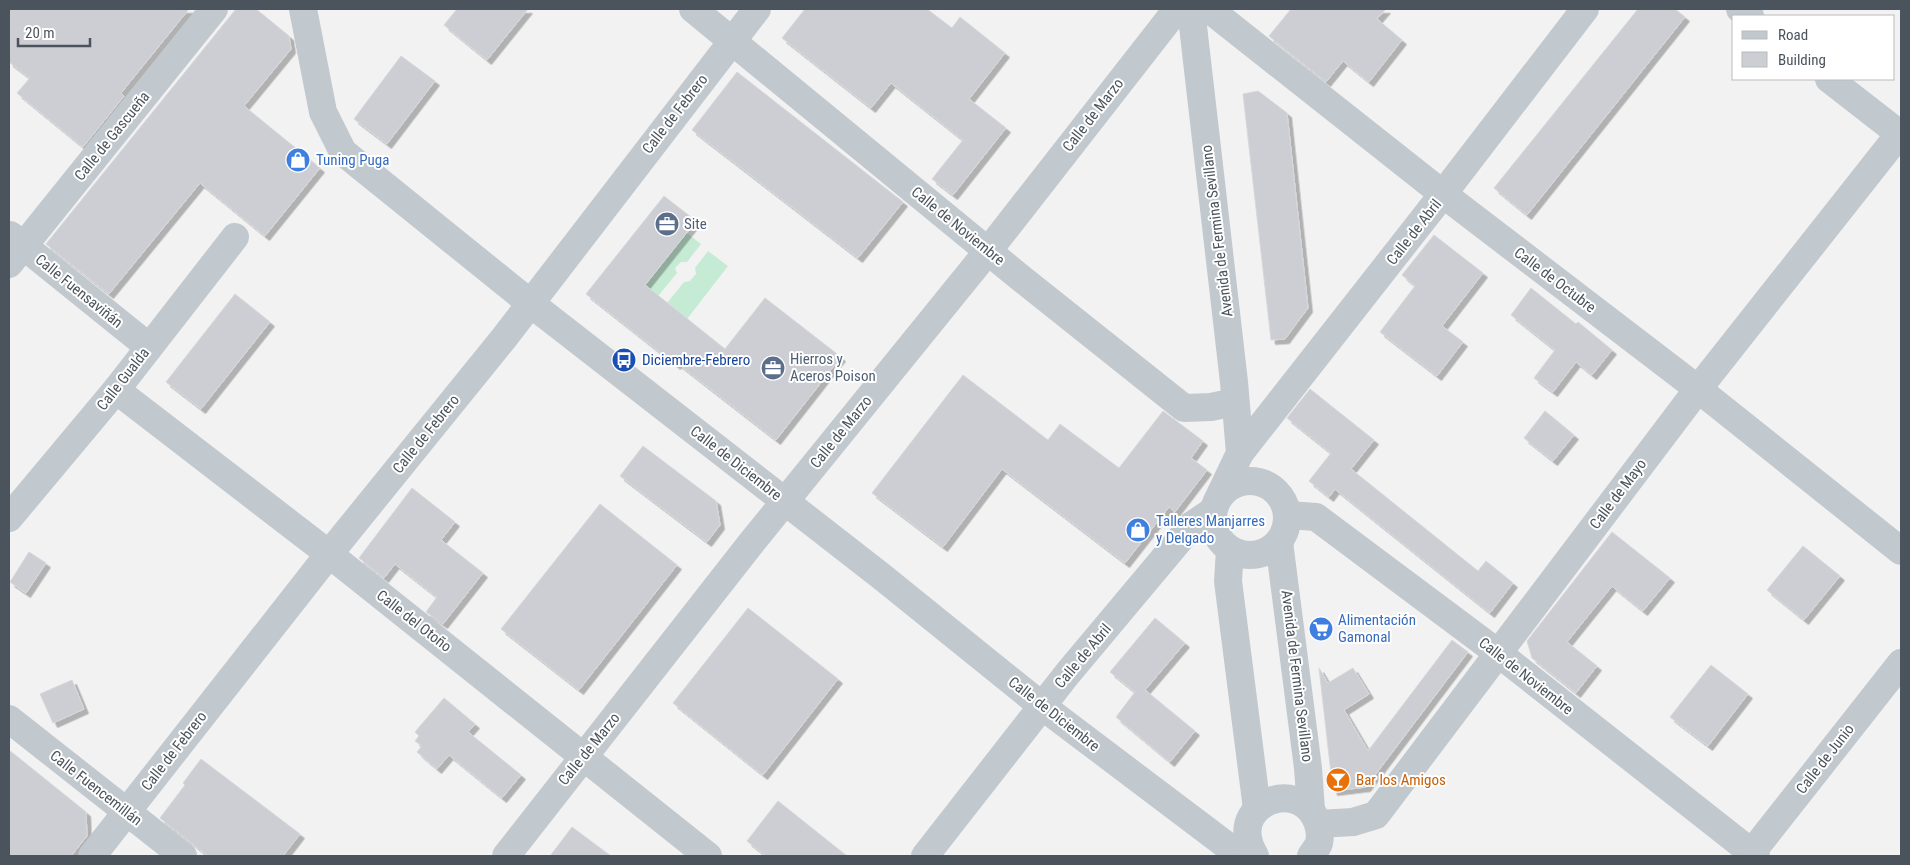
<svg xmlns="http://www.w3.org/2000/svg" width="1910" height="865" viewBox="0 0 1910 865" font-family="'Roboto Condensed',sans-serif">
	<defs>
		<filter id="shadow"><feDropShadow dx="4.5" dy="4.5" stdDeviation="0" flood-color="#0004"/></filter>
	</defs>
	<rect width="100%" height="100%" fill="#f3f2f2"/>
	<!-- green -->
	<g fill="#c6ebd5">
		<path d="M 687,233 L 701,244 L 687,262 L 681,262 L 675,268 L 677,273 L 658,296 L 645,285 Z"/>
		<path d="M 708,251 L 728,266 L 687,319 L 667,303 L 684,282 L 690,281 L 696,274 L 695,268 Z"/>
	</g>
	<!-- building -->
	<g fill="#ccced3" stroke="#d6d8dc" filter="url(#shadow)">
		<path d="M 9,9 L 189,9 L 121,93 L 124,96 L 83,147 L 17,93 L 30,78 L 9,62 Z"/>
		<path d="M 236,9 L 256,9 L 289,36 L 291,49 L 244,106 L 320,168 L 265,236 L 200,183 L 109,294 L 46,244 Z"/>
		<path d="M 457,9 L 528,9 L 487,60 L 444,25 Z"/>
		<path d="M 805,9 L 927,9 L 952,28 L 960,17 L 1005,53 L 969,99 L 1006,128 L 953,195 L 932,179 L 963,140 L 891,83 L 871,108 L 782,38 Z"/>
		<path d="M 1291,9 L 1386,9 L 1377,19 L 1402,40 L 1369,82 L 1343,61 L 1326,82 L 1269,36 Z"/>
		<path d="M 1638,9 L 1675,9 L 1685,17 L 1527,215 L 1494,188 Z"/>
		<path d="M 401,56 L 435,81 L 387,144 L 354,119 Z"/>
		<path d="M 737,72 L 903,202 L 858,258 L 692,130 Z"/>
		<path d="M 1258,91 L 1287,113 L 1308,308 L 1285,339 L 1271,340 L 1243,94 Z"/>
		<path d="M 664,196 L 696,221 L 645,285 L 725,349 L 765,298 L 841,357 L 776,440 L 677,363 L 676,365 L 586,294 Z"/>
		<path d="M 1434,235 L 1483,273 L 1442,326 L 1463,342 L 1437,376 L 1380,332 L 1415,286 L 1402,275 Z"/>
		<path d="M 1531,288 L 1576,324 L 1578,322 L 1612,350 L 1592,375 L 1576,362 L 1553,392 L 1534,378 L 1555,350 L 1511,315 Z"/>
		<path d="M 235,294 L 270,322 L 201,409 L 166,382 Z"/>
		<path d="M 963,375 L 1048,440 L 1060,424 L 1119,468 L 1163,411 L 1203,441 L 1191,458 L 1207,470 L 1175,512 L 1169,507 L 1125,563 L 1002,469 L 943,547 L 872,493 Z"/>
		<path d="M 1310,389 L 1374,440 L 1351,469 L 1478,571 L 1486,561 L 1513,583 L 1490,613 L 1335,489 L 1329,497 L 1309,481 L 1331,453 L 1287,418 Z"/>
		<path d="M 1545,411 L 1574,435 L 1553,461 L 1524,438 Z"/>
		<path d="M 643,446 L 716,501 L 720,525 L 707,542 L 620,476 Z"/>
		<path d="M 412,488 L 455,522 L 441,540 L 483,573 L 443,624 L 426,612 L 437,597 L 395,564 L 384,578 L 359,558 Z"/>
		<path d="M 600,504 L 677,565 L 579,690 L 501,629 Z"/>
		<path d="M 1612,532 L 1670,578 L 1643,611 L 1612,586 L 1567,642 L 1597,666 L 1576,693 L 1532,658 L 1527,641 Z"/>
		<path d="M 1803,546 L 1840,576 L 1804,620 L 1767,590 Z"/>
		<path d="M 29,552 L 46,563 L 26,593 L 10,582 Z"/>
		<path d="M 748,608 L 838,679 L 763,775 L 673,703 Z"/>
		<path d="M 1155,618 L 1185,643 L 1145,690 L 1195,731 L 1170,762 L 1116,717 L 1135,692 L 1110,672 Z"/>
		<path d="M 1452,640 L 1468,652 L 1366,787 L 1333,791 L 1319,668 L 1328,683 L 1353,668 L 1369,694 L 1344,710 L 1368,751 Z"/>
		<path d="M 1711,665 L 1748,694 L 1708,746 L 1670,717 Z"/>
		<path d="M 72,680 L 84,709 L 53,723 L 40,694 Z"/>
		<path d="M 444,698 L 475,724 L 468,732 L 521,775 L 502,798 L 449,755 L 437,769 L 417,752 L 422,746 L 415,741 L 419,736 L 415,732 Z"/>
		<path d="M 9,750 L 86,812 L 87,836 L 71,856 L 9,856 Z"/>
		<path d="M 201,759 L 300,834 L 283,856 L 208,856 L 160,818 L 185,785 L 183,783 Z"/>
		<path d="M 778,801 L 847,856 L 766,856 L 747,841 Z"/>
		<path d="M 572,827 L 611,856 L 550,856 Z"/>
	</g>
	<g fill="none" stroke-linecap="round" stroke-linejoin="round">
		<!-- minor -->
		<g stroke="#c1c8ce" stroke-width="28">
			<path d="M 303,9 L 323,112 L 343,152 L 530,303 L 881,576 L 1042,706 L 1234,851 L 1253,856"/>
			<path d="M 693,9 L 1017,275 L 1184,408 L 1211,407 L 1235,402"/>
			<path d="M 1191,9 L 1234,382 L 1240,453 L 1219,497"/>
			<path d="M 1209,9 L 1443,194 L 1698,389 L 1901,551"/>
			<path d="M 1740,9 L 1750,16"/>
			<path d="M 1829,79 L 1901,135"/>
			<path d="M 10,235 L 149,347"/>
			<path d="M 9,264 L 214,9"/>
			<path d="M 116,390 L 329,554 L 708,856"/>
			<path d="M 1240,453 L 1443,194 L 1585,9"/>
			<circle cx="1250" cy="518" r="37"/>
			<path d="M 1288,515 L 1316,517 L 1498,653 L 1756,856"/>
			<path d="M 9,518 L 116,390 L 235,237"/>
			<path d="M 1279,542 L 1308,768 L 1311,810"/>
			<path d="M 1230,550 L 1228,581 L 1257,809"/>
			<path d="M 9,719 L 183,856"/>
			<path d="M 1319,824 L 1353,822 L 1376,815 L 1698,389 L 1901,132"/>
			<path d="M 92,856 L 329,554 L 504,338 L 757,9"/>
			<path d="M 506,856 L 752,542 L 988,251 L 1177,9"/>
			<path d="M 925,856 L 1068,673 L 1192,525 L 1213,511"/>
			<path d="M 1255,856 C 1253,852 1250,847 1249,842 C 1237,803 1295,780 1315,817 C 1319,824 1321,835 1319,843 C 1318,847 1313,852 1311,856"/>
			<path d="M 1749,856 L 1901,663"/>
		</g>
	</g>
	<!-- icons -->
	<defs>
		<symbol id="shop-disc" viewBox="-11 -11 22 22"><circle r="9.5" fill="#3f7fe0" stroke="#fff"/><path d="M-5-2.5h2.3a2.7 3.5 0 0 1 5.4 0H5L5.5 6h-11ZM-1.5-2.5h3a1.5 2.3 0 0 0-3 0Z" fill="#fff"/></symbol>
		<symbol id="office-disc" viewBox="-11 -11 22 22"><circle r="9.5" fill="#5c6f8a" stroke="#fff"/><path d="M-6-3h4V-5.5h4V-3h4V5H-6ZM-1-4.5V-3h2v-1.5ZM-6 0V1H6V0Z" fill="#fff"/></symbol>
		<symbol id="bus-disc" viewBox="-11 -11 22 22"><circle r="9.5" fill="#1a4fb4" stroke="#fff"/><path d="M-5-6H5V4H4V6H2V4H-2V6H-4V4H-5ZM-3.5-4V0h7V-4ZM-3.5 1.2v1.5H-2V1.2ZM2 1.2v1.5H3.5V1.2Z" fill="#fff"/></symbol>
		<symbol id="supermarket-disc" viewBox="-11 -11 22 22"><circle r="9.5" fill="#3f7fe0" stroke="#fff"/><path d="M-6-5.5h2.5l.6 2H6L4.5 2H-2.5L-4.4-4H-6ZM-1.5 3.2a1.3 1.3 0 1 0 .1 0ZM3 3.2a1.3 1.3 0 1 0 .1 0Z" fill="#fff"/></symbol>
		<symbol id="bar-disc" viewBox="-11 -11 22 22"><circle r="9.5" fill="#e8710a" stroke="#fff"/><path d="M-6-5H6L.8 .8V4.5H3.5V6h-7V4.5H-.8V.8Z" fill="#fff"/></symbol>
	</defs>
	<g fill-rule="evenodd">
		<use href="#shop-disc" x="284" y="146" width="28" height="28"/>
		<use href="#office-disc" x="653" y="210" width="28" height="28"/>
		<use href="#bus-disc" x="610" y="346" width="28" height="28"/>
		<use href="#office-disc" x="759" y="354" width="28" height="28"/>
		<use href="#shop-disc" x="1124" y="516" width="28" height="28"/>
		<use href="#supermarket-disc" x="1307" y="615" width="28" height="28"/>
		<use href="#bar-disc" x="1324" y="766" width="28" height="28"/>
	</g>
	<g text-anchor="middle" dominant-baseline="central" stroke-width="4" stroke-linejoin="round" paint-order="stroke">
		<!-- street labels -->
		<g font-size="15" fill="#4b545d" stroke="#fff">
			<text transform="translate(675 114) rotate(-52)">Calle de Febrero</text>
			<text transform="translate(1093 115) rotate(-52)">Calle de Marzo</text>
			<text transform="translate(112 136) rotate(-51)">Calle de Gascueña</text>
			<text transform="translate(958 226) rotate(39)">Calle de Noviembre</text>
			<text transform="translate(1217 231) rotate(-97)">Avenida de Fermina Sevillano</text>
			<text transform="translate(1414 232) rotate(-52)">Calle de Abril</text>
			<text transform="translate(1555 280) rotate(37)">Calle de Octubre</text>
			<text transform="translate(79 291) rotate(39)">Calle Fuensaviñán</text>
			<text transform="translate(123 379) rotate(-52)">Calle Gualda</text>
			<text transform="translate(841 432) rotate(-51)">Calle de Marzo</text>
			<text transform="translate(426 434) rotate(-51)">Calle de Febrero</text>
			<text transform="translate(736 463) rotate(38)">Calle de Diciembre</text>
			<text transform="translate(1618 494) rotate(-53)">Calle de Mayo</text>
			<text transform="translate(414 621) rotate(38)">Calle del Otoño</text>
			<text transform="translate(1083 656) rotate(-50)">Calle de Abril</text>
			<text transform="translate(1297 676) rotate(83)">Avenida de Fermina Sevillano</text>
			<text transform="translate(1526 676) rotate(38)">Calle de Noviembre</text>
			<text transform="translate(1054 714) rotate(38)">Calle de Diciembre</text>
			<text transform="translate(589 749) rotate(-51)">Calle de Marzo</text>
			<text transform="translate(174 751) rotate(-52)">Calle de Febrero</text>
			<text transform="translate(1825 759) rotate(-52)">Calle de Junio</text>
			<text transform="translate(96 788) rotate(38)">Calle Fuencemillán</text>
		</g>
		<!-- shop labels -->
		<g font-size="15" fill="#366cbe" stroke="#fff" text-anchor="start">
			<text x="316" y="160">Tuning Puga</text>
			<text x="1156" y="521">Talleres Manjarres<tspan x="1156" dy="17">y Delgado</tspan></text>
			<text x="1338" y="620">Alimentación<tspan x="1338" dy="17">Gamonal</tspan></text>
		</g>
		<!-- service labels -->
		<g font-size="15" fill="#4e5e75" stroke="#fff" text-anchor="start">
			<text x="684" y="224">Site</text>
			<text x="790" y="359">Hierros y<tspan x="790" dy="17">Aceros Poison</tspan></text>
		</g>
		<!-- transit labels -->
		<g font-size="15" fill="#164399" stroke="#fff" text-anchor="start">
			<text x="642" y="360">Diciembre-Febrero</text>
		</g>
		<!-- food labels -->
		<g font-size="15" fill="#c56008" stroke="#fff" text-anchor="start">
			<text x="1356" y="780">Bar los Amigos</text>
		</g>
	</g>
	<!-- border -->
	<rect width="1910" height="865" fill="none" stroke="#4b545d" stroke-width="20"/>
	<!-- legend -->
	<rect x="1732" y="15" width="162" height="65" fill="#ffffff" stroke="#b7bbbe"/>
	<rect x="1742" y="31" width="25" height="8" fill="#c1c8ce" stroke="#b7bbbe"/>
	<text x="1778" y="40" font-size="15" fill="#4b545d">Road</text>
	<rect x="1742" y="52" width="25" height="15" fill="#ccced3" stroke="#b7bbbe"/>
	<text x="1778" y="65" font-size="15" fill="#4b545d">Building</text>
	<!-- scale -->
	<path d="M18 38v8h72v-8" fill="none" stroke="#4b545d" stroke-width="2.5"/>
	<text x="25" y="38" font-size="15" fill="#4b545d" stroke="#ffffff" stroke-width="4" paint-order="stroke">20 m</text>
</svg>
